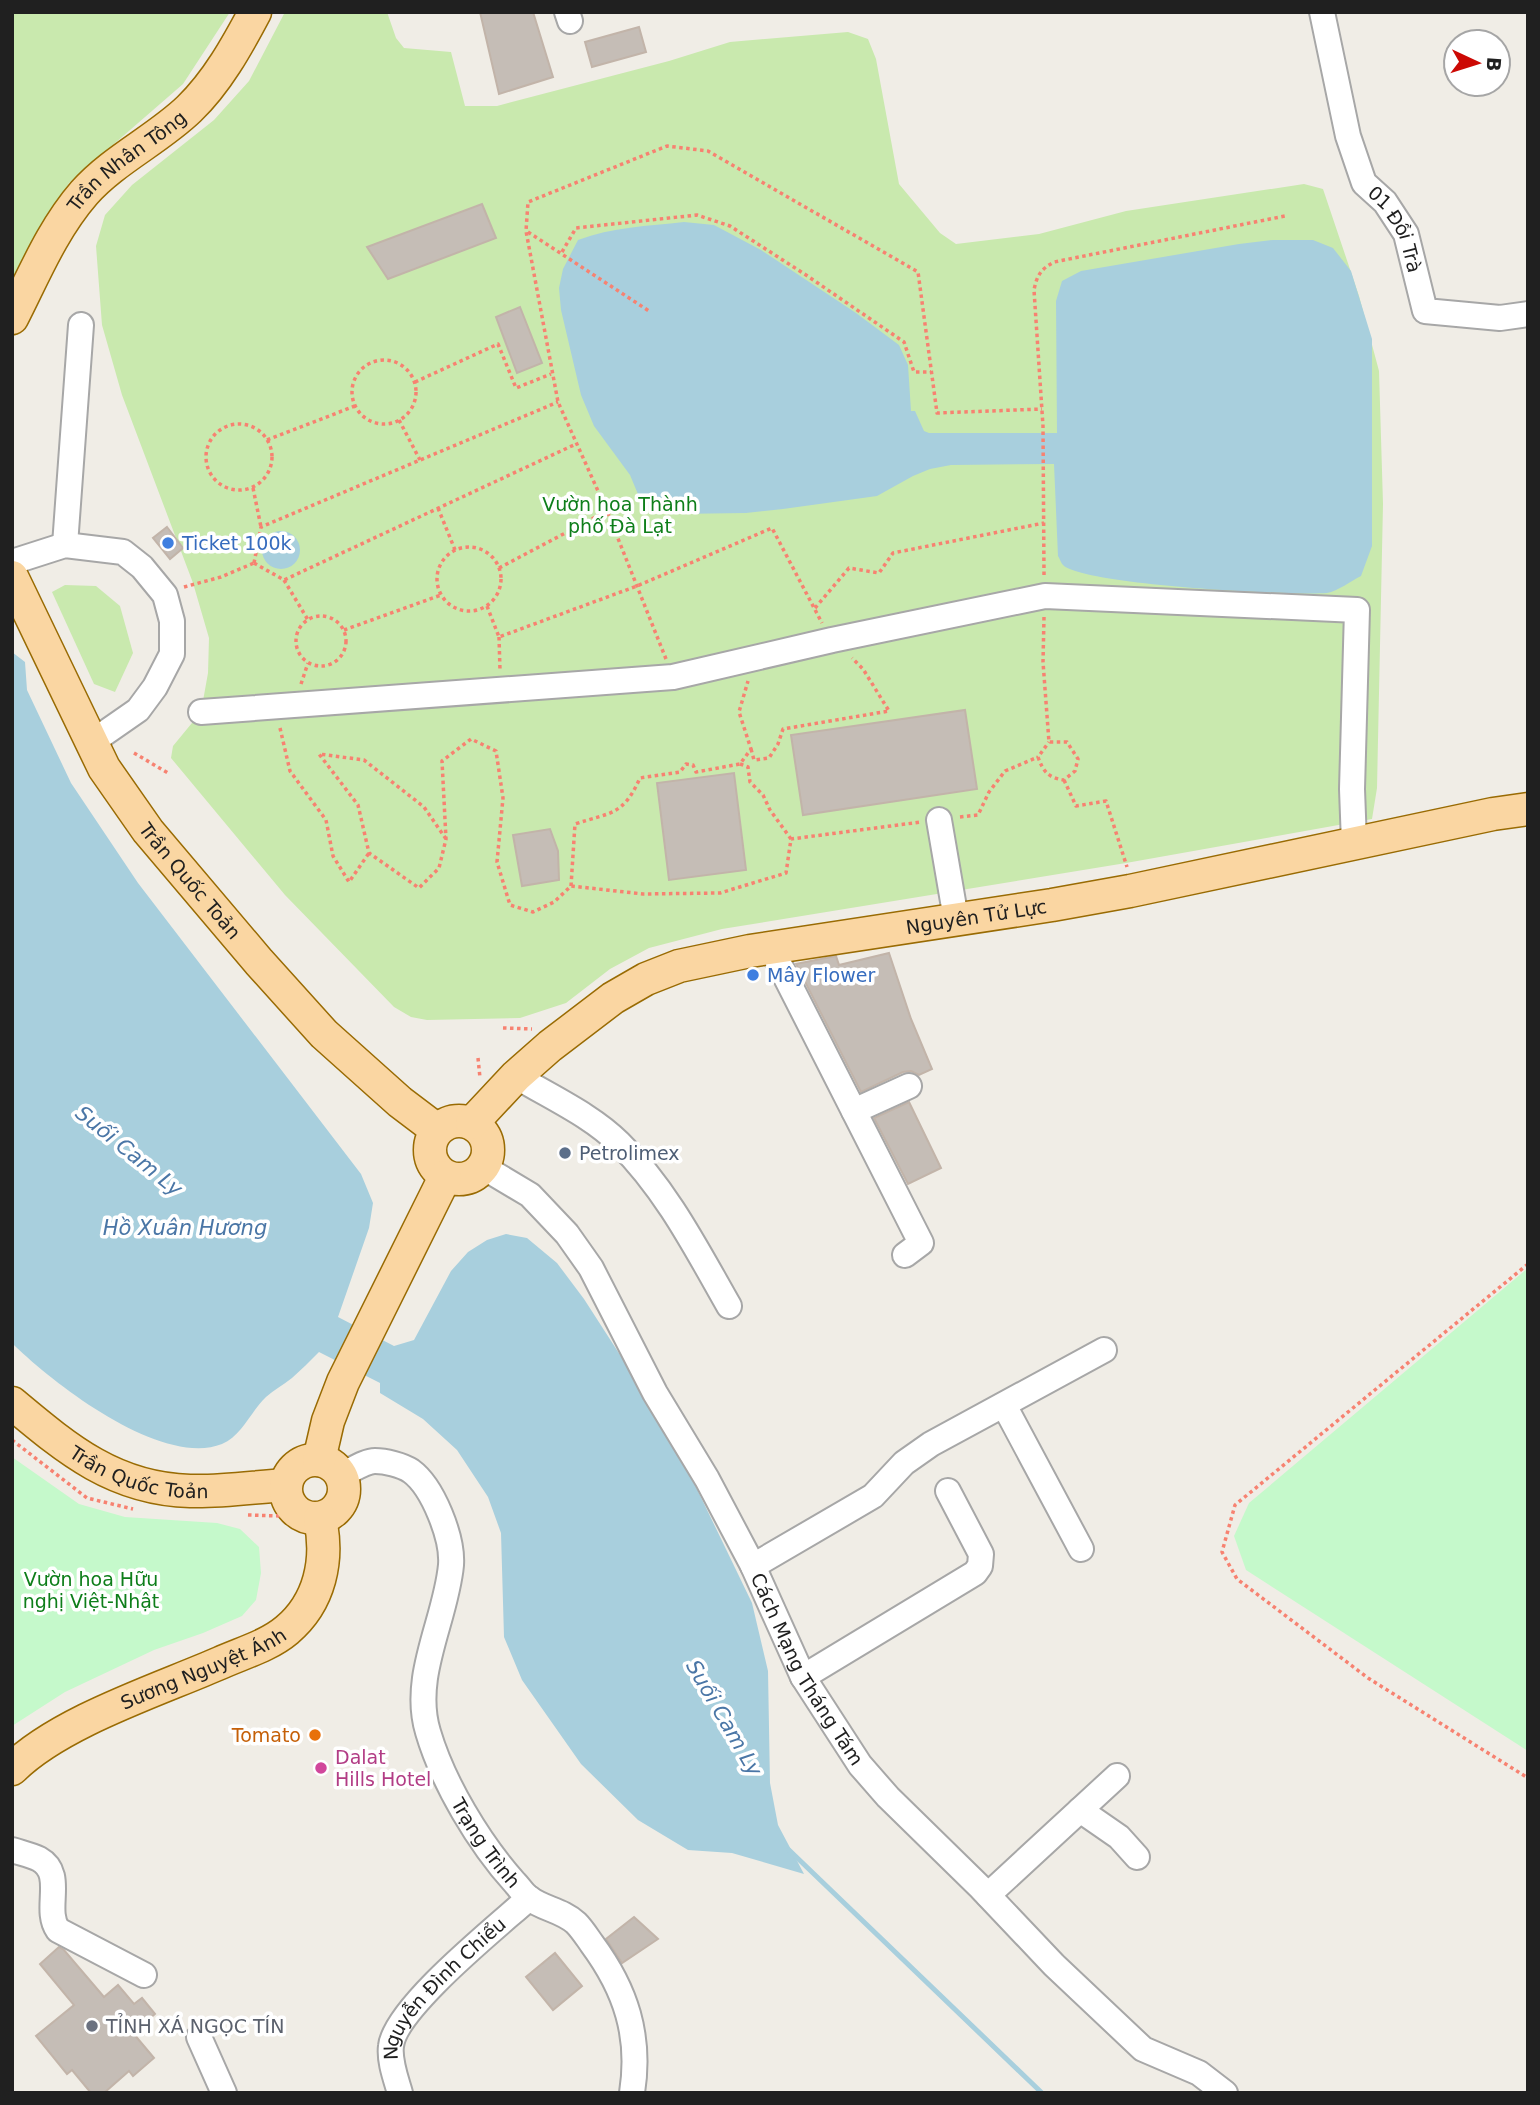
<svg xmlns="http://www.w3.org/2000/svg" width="1540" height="2105" viewBox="0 0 1540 2105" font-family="'DejaVu Sans',sans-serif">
	<rect width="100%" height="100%" fill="#f0ede6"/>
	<!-- grass -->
	<g fill="#c9e9ae">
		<path d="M 12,12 L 230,12 L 183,84 L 69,183 L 33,243 L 12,283 Z"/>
		<path d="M 285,12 L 387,12 L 396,38 L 404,48 L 451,52 L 465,106 L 497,106 L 669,61 L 730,42 L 848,32 L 868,39 L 876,59 L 899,184 L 940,233 L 956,244 L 1039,234 L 1126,211 L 1304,184 L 1323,189 L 1359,296 L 1379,371 L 1383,504 L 1377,788 L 1372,819 L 1126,863 L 722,929 L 649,948 L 610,969 L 566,1003 L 520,1018 L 427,1020 L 411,1017 L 394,1007 L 285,895 L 171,758 L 173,746 L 201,712 L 208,673 L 209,638 L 193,583 L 122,395 L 102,325 L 96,246 L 105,215 L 132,185 L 214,120 L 249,81 Z"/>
		<path d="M 65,585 L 96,586 L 120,606 L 133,653 L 115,692 L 94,684 L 52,592 Z"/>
	</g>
	<!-- park -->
	<g fill="#c5f9cb">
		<path d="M 1528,1268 L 1528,1751 L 1246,1570 L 1234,1536 L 1249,1503 Z"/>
		<path d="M 12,1457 L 79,1504 L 125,1517 L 217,1523 L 240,1529 L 259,1547 L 261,1573 L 256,1600 L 242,1616 L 203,1633 L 154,1650 L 65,1692 L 12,1726 Z"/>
	</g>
	<!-- water -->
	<g fill="#a8cfdd">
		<path d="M 684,222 L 714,225 L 761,250 L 856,313 L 899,345 L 908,365 L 911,411 L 915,411 L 924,431 L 929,433 L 1057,433 L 1056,301 L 1062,281 L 1081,271 L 1239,244 L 1273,240 L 1313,240 L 1333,248 L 1351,271 L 1372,339 L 1372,546 L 1361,576 C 1351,581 1338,591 1327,593 C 1293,596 1083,585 1063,565 C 1061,563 1060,559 1058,556 L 1054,464 L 951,465 L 930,469 L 913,476 L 877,496 L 783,509 L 746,513 L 675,514 L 652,511 L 640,499 L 630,475 L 594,426 L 581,395 L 561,310 L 559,288 L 563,269 L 578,240 C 612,227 648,226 684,222 Z"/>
		<circle cx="281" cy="550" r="19"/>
		<path d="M 12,652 L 25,662 L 27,690 L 71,783 L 138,883 L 361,1174 L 373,1203 L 369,1228 L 338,1317 L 394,1346 L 414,1340 L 451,1271 L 468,1252 L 487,1240 L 506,1234 L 527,1238 L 557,1263 L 584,1299 L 633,1375 L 696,1487 L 752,1603 L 768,1671 L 770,1783 L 778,1825 L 804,1874 L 732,1853 L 688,1850 L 638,1820 L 581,1764 L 522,1680 L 504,1637 L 501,1533 L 488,1497 L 457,1450 L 423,1419 L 380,1393 L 380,1383 L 319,1352 C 310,1361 301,1370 292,1378 C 283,1385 274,1390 266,1397 C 251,1411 242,1436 222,1444 C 162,1468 52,1383 12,1343 Z"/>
	</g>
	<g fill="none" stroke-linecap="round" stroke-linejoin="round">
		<!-- stream -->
		<path stroke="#a8cfdd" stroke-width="5" d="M 789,1850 L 1042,2093"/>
	</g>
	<!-- building -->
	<g fill="#c5bdb6" stroke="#c2b4a9" stroke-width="2">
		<path d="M 480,12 L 533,12 L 553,77 L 499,94 Z"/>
		<path d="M 639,27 L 646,52 L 592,67 L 585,42 Z"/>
		<path d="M 482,204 L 496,238 L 388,279 L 367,247 Z"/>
		<path d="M 520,307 L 542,363 L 517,373 L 496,317 Z"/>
		<path d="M 167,527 L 183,548 L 170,559 L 153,538 Z"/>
		<path d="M 965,710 L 977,789 L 803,815 L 791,735 Z"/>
		<path d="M 734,773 L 746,870 L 669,880 L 657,783 Z"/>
		<path d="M 550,829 L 558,851 L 559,880 L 522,886 L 513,835 Z"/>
		<path d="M 889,953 L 911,1019 L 932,1069 L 919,1075 L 911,1071 L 903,1072 L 861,1092 L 796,964 L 836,956 L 839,965 Z"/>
		<path d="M 909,1102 L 941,1168 L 908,1184 L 874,1118 Z"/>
		<path d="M 634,1917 L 658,1939 L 622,1963 L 606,1939 Z"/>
		<path d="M 59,1947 L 64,1950 L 104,1997 L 118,1985 L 134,2004 L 142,1998 L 155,2014 L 133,2033 L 154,2058 L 133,2076 L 129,2071 L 104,2093 L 91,2093 L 72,2070 L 67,2074 L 36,2036 L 74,2005 L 40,1964 Z"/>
		<path d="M 555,1953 L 582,1986 L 553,2010 L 526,1977 Z"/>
	</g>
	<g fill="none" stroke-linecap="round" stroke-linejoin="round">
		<defs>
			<g id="minor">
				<path d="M 567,12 L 570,21"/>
				<path id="s1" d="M 1322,12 L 1348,136 L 1364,183 L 1385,202 L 1406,234 L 1425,311 L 1500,318 L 1528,314"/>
				<path d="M 65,545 L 81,325"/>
				<path d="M 12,562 L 65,545 L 123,552 L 142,567 L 165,595 L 172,621 L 172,654 L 155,687 L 138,710 L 92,742"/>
				<path d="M 201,712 L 673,677 L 832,640 L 1045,596 L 1357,610 L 1352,789 L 1354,843"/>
				<path d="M 939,820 L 956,919"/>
				<path d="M 771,948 L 921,1243 L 905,1255"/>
				<path d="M 516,1076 C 550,1097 591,1115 619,1143 C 666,1189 697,1250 729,1306"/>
				<path d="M 854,1111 L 909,1086"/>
				<path id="s2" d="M 483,1167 L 530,1195 L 567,1234 L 591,1268 L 655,1393 L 707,1479 L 753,1566 L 803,1677 L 860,1765 L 888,1797 L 981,1888 L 1054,1965 L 1143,2049 L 1199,2073 L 1225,2093"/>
				<path d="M 1004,1405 L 1081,1549"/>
				<path id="s3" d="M 341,1475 C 351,1471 365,1461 375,1461 C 385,1461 402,1465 411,1471 C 433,1487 453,1538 451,1565 C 446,1620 411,1676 428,1732 C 443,1783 479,1843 515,1883 C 519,1887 524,1895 529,1898 C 543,1909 562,1910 576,1923 C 582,1929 587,1937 592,1944 C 626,1990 641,2036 632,2093"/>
				<path d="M 753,1566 L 873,1496 L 904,1463 L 931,1444 L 1104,1350"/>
				<path d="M 803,1677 L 975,1573 L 980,1566 L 981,1554 L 948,1491"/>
				<path d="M 1080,1810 L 1119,1837 L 1137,1857"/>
				<path d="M 12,1850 C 21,1853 31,1855 39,1859 C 66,1874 43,1909 58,1930 L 144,1975"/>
				<path d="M 988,1895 L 1117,1776"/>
				<path d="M 199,2037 L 224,2093"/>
				<path id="s4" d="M 400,2093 C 396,2079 389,2061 391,2046 C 395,2008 498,1926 529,1898"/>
			</g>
			<g id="major">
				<path id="s5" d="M 12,318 C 34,275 52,230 84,193 C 113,160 158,139 189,109 C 217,82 237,46 255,12"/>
				<path id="s6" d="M 12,577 L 104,768 L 148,831 L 259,962 L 324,1034 L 400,1102 L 437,1130"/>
				<circle cx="459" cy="1150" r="29"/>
				<path id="s7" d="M 472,1123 L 516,1076 L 550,1046 L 613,998 L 646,979 L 679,966 L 750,951 L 1052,905 L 1130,891 L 1493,814 L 1528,809"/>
				<path id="s8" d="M 12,1403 C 67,1449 114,1489 190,1491 C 222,1492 254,1487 286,1485"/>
				<circle cx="315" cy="1489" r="29"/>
				<path d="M 319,1460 L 328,1421 L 343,1382 L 445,1177"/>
				<path id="s9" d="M 12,1769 C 59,1722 158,1690 220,1663 C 242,1653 268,1646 287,1630 C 320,1602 329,1560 320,1519"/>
			</g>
		</defs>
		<!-- minor casing -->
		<use href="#minor" stroke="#a7a7a7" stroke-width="28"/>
		<!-- major casing -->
		<use href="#major" stroke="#996b03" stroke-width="35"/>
		<!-- path -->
		<g stroke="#f78271" stroke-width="3.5" stroke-dasharray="3.5 3.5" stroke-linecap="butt">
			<path d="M 528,232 L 649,311"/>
			<path d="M 562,252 L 576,228 L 697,215 L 730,226 L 806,275 L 904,342 L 914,372 L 931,372"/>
			<circle cx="384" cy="392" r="32"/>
			<path d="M 415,382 L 498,344 L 516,388 L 551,374"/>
			<path d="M 399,420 L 420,460"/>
			<circle cx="239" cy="457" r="33"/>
			<path d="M 267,440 L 355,406"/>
			<path d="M 253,488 L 261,527"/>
			<path d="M 438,508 L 455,550"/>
			<circle cx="469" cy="579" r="32"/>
			<path d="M 254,563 L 261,527 L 558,402"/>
			<path d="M 254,563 L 284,580 L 576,444"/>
			<path d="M 499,568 L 607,511"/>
			<path d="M 1044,575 L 1043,426 L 1034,290 C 1037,275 1041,269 1054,262 L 1285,216"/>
			<path d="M 284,580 L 308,620"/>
			<path d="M 184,587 L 221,577 L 254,563"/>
			<path d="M 487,606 L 499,637 L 637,586 L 772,528 L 822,623"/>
			<path d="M 815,608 L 849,568 L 879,573 L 893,553 L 1044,523"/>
			<circle cx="321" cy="641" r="25"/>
			<path d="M 1044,617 L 1043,662 L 1049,742 L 1067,742 L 1078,759 L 1075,771 L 1064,780 C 1048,778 1043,771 1038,757 L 1049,742"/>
			<path d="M 344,630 L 441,595"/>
			<path d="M 499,637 L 500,670"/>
			<path d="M 666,659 L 607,511 L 558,402 L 526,231 L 528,202 L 667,146 L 708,151 L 918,272 L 937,413 L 1042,409"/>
			<path d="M 301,684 L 308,663"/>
			<path d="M 280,728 L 290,771 L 326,820 L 333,856 L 349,882 L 369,853"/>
			<path d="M 751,749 L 754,760 L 769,758 L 778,744 L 783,729 L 889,711 L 863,669 L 852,658"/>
			<path d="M 134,753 L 168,773"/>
			<path d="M 740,764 L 748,767 L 750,782 L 763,795 L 770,810 L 791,839"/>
			<path d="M 1064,780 L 1076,806 L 1106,801 L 1127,867"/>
			<path d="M 960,817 L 978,815 L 989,792 L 1005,771 L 1038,757"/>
			<path d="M 446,839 L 424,807 L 364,760 L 319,754 L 358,805 L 369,853 L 419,888 L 439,868 L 446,839 L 442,761 L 471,739 L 496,751 L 503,798 L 497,862 L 510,905 L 533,912 L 554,902 L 571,886 L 643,894 L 720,893 L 786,873 L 791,839 L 921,822"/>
			<path d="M 571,886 L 575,824 C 611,812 623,816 640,778 L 680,772 L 686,764 L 693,765 L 696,772 L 740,764 L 751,749 L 739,712 L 748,681"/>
			<path d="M 503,1028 L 532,1029"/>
			<path d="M 478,1058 L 480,1078"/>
			<path d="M 1528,1264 L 1235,1505 L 1222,1552 L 1237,1579 L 1368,1678 L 1528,1778"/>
			<path d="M 12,1440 L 87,1498 L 133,1509"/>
			<path d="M 248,1515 L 281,1516 L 294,1510"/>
		</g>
		<!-- minor -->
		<use href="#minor" stroke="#fff" stroke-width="24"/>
		<!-- major -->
		<use href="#major" stroke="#fad6a2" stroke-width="32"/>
	</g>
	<!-- markers -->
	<g fill="#3f7fe0" stroke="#fff" stroke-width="2.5">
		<circle cx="168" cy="543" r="7"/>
		<circle cx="753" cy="975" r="7"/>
	</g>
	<circle fill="#5c6f8a" stroke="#fff" stroke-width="2.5" cx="565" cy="1153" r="7"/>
	<circle fill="#e8710a" stroke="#fff" stroke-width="2.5" cx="315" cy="1735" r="7"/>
	<circle fill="#d1479c" stroke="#fff" stroke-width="2.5" cx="321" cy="1768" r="7"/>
	<circle fill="#6b7280" stroke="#fff" stroke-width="2.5" cx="92" cy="2026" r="7"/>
	<g text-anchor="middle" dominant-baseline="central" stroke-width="7" stroke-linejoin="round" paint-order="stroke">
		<!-- street labels -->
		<g font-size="19" fill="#202020" stroke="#fff">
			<text stroke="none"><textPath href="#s5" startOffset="198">Trần Nhân Tông</textPath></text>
			<text stroke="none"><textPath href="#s1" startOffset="234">01 Đồi Trà</textPath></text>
			<text stroke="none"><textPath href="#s6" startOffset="354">Trần Quốc Toản</textPath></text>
			<text stroke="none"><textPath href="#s7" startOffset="564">Nguyên Tử Lực</textPath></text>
			<text stroke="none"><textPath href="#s8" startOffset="149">Trần Quốc Toản</textPath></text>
			<text stroke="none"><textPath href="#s2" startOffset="606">Cách Mạng Tháng Tám</textPath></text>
			<text stroke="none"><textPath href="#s9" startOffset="217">Sương Nguyệt Ánh</textPath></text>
			<text stroke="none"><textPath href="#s3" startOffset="476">Trạng Trình</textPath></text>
			<text stroke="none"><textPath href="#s4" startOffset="126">Nguyễn Đình Chiểu</textPath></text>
		</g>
		<!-- park labels -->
		<g font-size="19" fill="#0e7e1a" stroke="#fff">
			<text x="620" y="504">Vườn hoa Thành<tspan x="620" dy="22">phố Đà Lạt</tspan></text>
			<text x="91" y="1579">Vườn hoa Hữu<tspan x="91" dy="22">nghị Việt-Nhật</tspan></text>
		</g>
		<!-- shop labels -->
		<g font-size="19" fill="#366cbe" stroke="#fff" text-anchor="start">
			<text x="182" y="543">Ticket 100k</text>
			<text x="767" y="975">Mây Flower</text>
		</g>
		<!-- service labels -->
		<g font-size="19" fill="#4e5e75" stroke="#fff" text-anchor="start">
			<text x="579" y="1153">Petrolimex</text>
		</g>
		<!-- food labels -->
		<g font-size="19" fill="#c56008" stroke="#fff" text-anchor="end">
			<text x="301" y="1735">Tomato</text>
		</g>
		<!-- hotel labels -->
		<g font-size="19" fill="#b23c85" stroke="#fff" text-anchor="start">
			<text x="335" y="1757">Dalat<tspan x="335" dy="22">Hills Hotel</tspan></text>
		</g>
		<!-- worship labels -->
		<g font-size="19" fill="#5b616d" stroke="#fff" text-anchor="start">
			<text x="106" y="2026">TỈNH XÁ NGỌC TÍN</text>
		</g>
		<!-- water labels -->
		<g font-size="21" font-style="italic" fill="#4a76a6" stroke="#fff">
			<text transform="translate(129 1151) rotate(39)">Suối Cam Ly</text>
			<text x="185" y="1228">Hồ Xuân Hương</text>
			<text transform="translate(724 1718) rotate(60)">Suối Cam Ly</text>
		</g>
	</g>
	<!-- border -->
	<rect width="1540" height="2105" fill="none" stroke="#202020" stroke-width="28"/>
	<!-- north arrow -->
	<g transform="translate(1477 63) rotate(94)"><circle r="33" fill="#ffffff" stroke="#a6a6a6" stroke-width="2"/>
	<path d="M0-5L12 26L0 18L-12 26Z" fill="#cc0904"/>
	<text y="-10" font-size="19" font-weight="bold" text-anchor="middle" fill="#202020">B</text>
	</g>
</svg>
